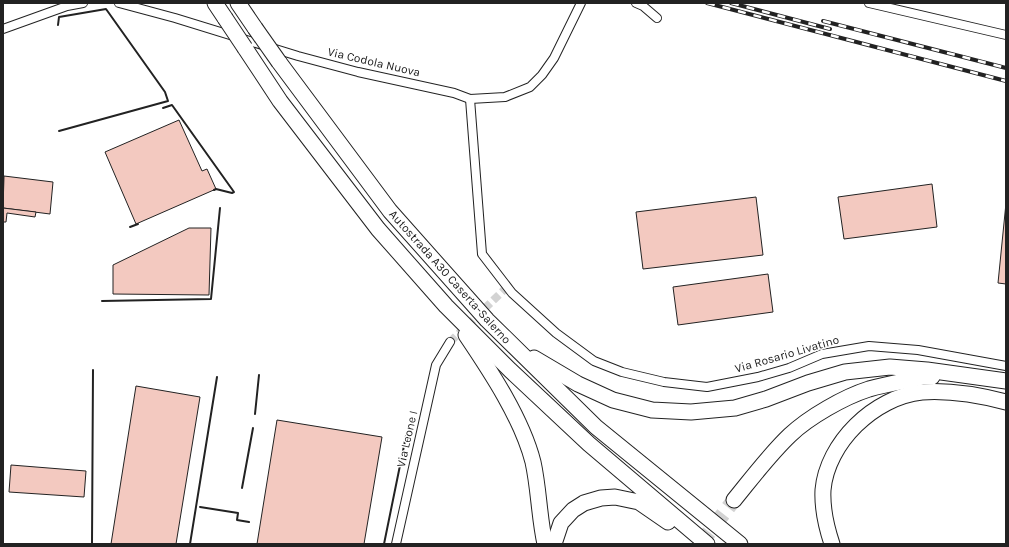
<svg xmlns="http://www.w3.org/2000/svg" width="1009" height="547" viewBox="0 0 1009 547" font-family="Karla,sans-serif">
	<rect width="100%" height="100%" fill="#fff"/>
	<!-- building -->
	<g fill="#f3c9c0" stroke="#222">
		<path d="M 179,120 L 202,171 L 207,169 L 216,189 L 136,224 L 105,152 Z"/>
		<path d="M 4,176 L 53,182 L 50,214 L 3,208 Z"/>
		<path d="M 932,184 L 937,227 L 844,239 L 838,197 Z"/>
		<path d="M 756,197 L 763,255 L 643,269 L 636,212 Z"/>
		<path d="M 1006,203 L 1006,284 L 998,283 Z"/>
		<path d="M 3,208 L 36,212 L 35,217 L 7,213 L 6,222 L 3,222 Z"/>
		<path d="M 189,228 L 211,228 L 209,295 L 113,294 L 113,265 Z"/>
		<path d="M 768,274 L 773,312 L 678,325 L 673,287 Z"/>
		<path d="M 136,386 L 200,397 L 176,544 L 111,544 Z"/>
		<path d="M 277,420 L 382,437 L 364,544 L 257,544 Z"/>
		<path d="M 11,465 L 86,471 L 84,497 L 9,492 Z"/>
	</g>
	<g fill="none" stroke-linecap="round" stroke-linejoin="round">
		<!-- minor-tunnel -->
		<path stroke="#d3d3d3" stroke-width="8" stroke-dasharray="8 4" stroke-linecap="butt" d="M 450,342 L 507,287"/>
		<!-- motorway-tunnel -->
		<path stroke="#d3d3d3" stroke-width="15" stroke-dasharray="15 8" stroke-linecap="butt" d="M 700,544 L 734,500"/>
		<defs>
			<g id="minor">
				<path d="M 119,3 L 175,18 L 298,56 L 358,72 L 454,93 L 470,99 L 505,97 L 530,87 L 542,75 L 554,58 L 581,3"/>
				<path d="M 636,3 L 643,6 L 657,18"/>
				<path d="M 869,3 L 1006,35"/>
				<path d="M 3,29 L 67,6 L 83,3"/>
				<path d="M 470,99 L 482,254 L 512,293 L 556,333 L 594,361 L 622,372 L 664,382 L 707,387 L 758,377 L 789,368 L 822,354 L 869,346 L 918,350 L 1006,366"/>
				<path d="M 396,544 L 436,365 L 450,342"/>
			</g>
			<g id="motorway">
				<path d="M 215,3 L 225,18"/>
				<path d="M 238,3 L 255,28"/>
				<path d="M 245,48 L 280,101 L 378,229 L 446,306 L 510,370 L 589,444 L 707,544"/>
				<path d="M 279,62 L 390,211 L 487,320 L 596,427 L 740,544"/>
				<path d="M 466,335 C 491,372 522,419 533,462 C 539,489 539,517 545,544"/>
				<path d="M 534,358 L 578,384 L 613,400 L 652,410 L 691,412 L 735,408 L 766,399 L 808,383 L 845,372 L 890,367 L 927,370 L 1006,381"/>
				<path d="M 734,500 C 752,478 769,455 790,435 C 809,417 844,397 869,389 C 887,384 905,381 923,377 L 932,377"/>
				<path d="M 554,544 L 561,523 L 573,510 L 584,503 L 601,498 L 615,497 L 639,502 L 668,522"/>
				<path d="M 832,544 C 826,526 822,509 823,490 C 827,443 874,397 922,392 C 950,390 979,395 1006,402"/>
			</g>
		</defs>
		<!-- minor casing -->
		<use href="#minor" stroke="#222" stroke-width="10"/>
		<!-- motorway casing -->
		<use href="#motorway" stroke="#222" stroke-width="17"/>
		<!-- minor -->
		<use href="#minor" stroke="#fff" stroke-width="8"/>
		<!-- motorway -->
		<use href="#motorway" stroke="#fff" stroke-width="15"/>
		<defs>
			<g id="rail">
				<path d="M 707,3 L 1006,81"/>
				<path d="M 731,3 L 830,29"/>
				<path d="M 823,21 L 1006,68"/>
			</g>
		</defs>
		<!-- rail casing -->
		<use href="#rail" stroke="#222" stroke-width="4"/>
		<!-- rail -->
		<use href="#rail" stroke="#fff" stroke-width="2.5" stroke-dasharray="8" stroke-linecap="butt"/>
		<defs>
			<g id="motorway-bridge">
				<path d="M 225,18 L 245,48"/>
				<path d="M 255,28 L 279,62"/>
			</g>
		</defs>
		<!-- motorway-bridge casing -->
		<use href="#motorway-bridge" stroke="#222" stroke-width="17" stroke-linecap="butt"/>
		<!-- motorway-bridge -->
		<use href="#motorway-bridge" stroke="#fff" stroke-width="15"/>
		<!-- wall -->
		<g stroke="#222" stroke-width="2">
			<path d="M 58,25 L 59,17 L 106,9 L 165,92 L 168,101 L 59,131"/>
			<path d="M 163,108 L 172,105 L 234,192 L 232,193 L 216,189 L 214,190"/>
			<path d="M 130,227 L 138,224"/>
			<path d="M 102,301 L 211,299 L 220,208"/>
			<path d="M 255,414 L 259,375"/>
			<path d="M 242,488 L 253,428"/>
			<path d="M 200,507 L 238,513 L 237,520 L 249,522"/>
			<path d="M 92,544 L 93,370"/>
			<path d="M 190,544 L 217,377"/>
			<path d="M 384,544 L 406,436"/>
		</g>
	</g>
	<g text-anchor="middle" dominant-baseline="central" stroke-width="3" stroke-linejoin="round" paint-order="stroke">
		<!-- street labels -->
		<g font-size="12" fill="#222" stroke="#fff">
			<text transform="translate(374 62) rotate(13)">Via Codola Nuova</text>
			<text transform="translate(450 277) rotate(48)">Autostrada A30 Caserta-Salerno</text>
			<text transform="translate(787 354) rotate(-16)">Via Rosario Livatino</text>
			<text transform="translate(407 439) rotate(-77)">Via Leone I</text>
		</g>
	</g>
	<!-- border -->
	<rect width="1009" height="547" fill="none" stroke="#222222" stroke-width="8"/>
</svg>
